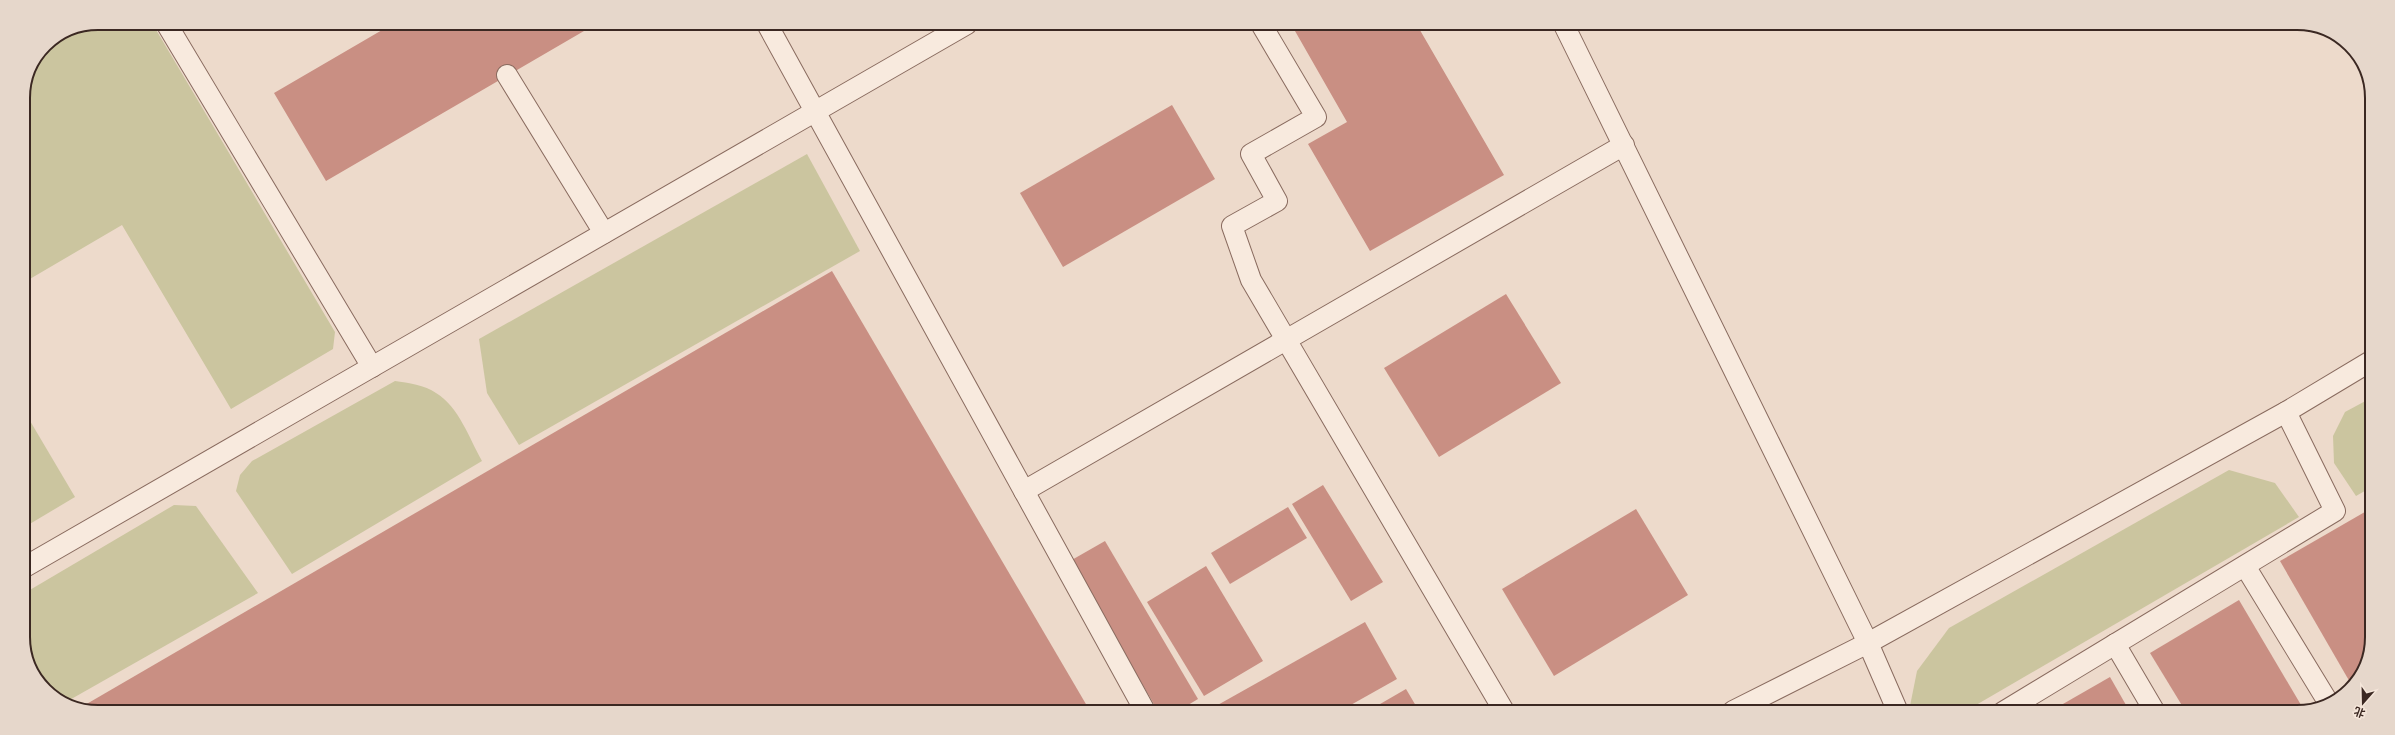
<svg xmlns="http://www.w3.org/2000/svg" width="2395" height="735" viewBox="0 0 2395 735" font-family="'Libre Baskerville','Noto Sans SC',serif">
	<rect width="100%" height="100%" fill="#eddacb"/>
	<!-- green -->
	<g fill="#cbc59f">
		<path d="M 98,23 L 152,23 L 335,332 L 333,349 L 231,409 L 122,225 L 23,283 L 23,97 L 29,69 L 45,45 L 69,29 Z"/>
		<path d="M 807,154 L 860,251 L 519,445 L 487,393 L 479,339 Z"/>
		<path d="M 395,381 C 408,383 425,385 436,393 C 459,407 469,438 482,461 L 292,574 L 236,491 L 240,475 L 252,461 Z"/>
		<path d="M 2371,398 L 2370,488 L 2356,496 L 2334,463 L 2333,436 L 2345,412 Z"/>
		<path d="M 23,409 L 75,497 L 23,528 Z"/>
		<path d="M 2229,470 L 2275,483 L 2299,517 L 1964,712 L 1911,712 L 1910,706 L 1917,671 L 1949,628 Z"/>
		<path d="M 174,505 L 196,506 L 258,593 L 66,702 L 41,686 L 23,643 L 23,594 Z"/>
	</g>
	<!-- building -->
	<g fill="#c98f83">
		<path d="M 388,23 L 596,24 L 326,181 L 274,93 L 389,26 Z"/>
		<path d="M 1291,24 L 1417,25 L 1504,175 L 1370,251 L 1308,144 L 1347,122 Z"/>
		<path d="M 1172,105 L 1215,179 L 1063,267 L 1020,193 Z"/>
		<path d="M 832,271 L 1090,711 L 78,709 Z"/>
		<path d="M 1506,294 L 1561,383 L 1439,457 L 1384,368 Z"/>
		<path d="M 1323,485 L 1383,582 L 1351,601 L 1292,504 Z"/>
		<path d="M 1288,507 L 1307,538 L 1230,584 L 1211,553 Z"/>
		<path d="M 1636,509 L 1688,595 L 1554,676 L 1502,589 Z"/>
		<path d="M 2370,509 L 2369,657 L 2351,684 L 2280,561 Z"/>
		<path d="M 1105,541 L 1198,699 L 1178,711 L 1158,711 L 1070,561 Z"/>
		<path d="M 1206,566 L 1263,661 L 1204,696 L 1147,602 Z"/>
		<path d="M 2239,600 L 2304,710 L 2298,712 L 2186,712 L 2150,653 Z"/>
		<path d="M 1365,622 L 1397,679 L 1340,711 L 1207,711 Z"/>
		<path d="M 2110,677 L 2130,712 L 2049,712 Z"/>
		<path d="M 1406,689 L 1419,711 L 1368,711 Z"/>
	</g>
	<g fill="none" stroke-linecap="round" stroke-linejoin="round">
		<defs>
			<g id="service">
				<path d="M 166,23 L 372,367"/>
				<path d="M 767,24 L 1145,711"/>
				<path d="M 1261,24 L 1316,117 L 1251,154 L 1277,201 L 1232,226 L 1251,280 L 1504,711"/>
				<path d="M 1564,25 L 1868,643 L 1898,712"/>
				<path d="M 507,75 L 604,233"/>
				<path d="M 1024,491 L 1624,145"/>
				<path d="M 2245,566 L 2328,702"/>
				<path d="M 23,568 L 967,24"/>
				<path d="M 2115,644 L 2155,712"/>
				<path d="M 1733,711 L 1868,643 L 2286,412 L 2371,361"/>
				<path d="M 2003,712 L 2335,511 L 2286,412"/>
			</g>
		</defs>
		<!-- service casing -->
		<use href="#service" stroke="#896b5f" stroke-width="22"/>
		<!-- service -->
		<use href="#service" stroke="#f8eade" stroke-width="20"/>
	</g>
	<!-- crop -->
	<path d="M0 0H2395V735H0ZM98 30H2297A68 68 0 0 1 2365 98V637A68 68 0 0 1 2297 705H98A68 68 0 0 1 30 637V98A68 68 0 0 1 98 30Z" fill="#e6d7cb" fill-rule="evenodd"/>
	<path fill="none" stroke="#3b2822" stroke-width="2" d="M98 30H2297A68 68 0 0 1 2365 98V637A68 68 0 0 1 2297 705H98A68 68 0 0 1 30 637V98A68 68 0 0 1 98 30Z"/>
	<!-- north arrow -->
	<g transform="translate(2363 703) rotate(200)" stroke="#f5e6da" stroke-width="3" paint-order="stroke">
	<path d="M0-3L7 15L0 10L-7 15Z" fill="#3b2822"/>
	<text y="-6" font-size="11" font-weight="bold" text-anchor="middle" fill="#3b2822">北</text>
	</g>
</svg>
